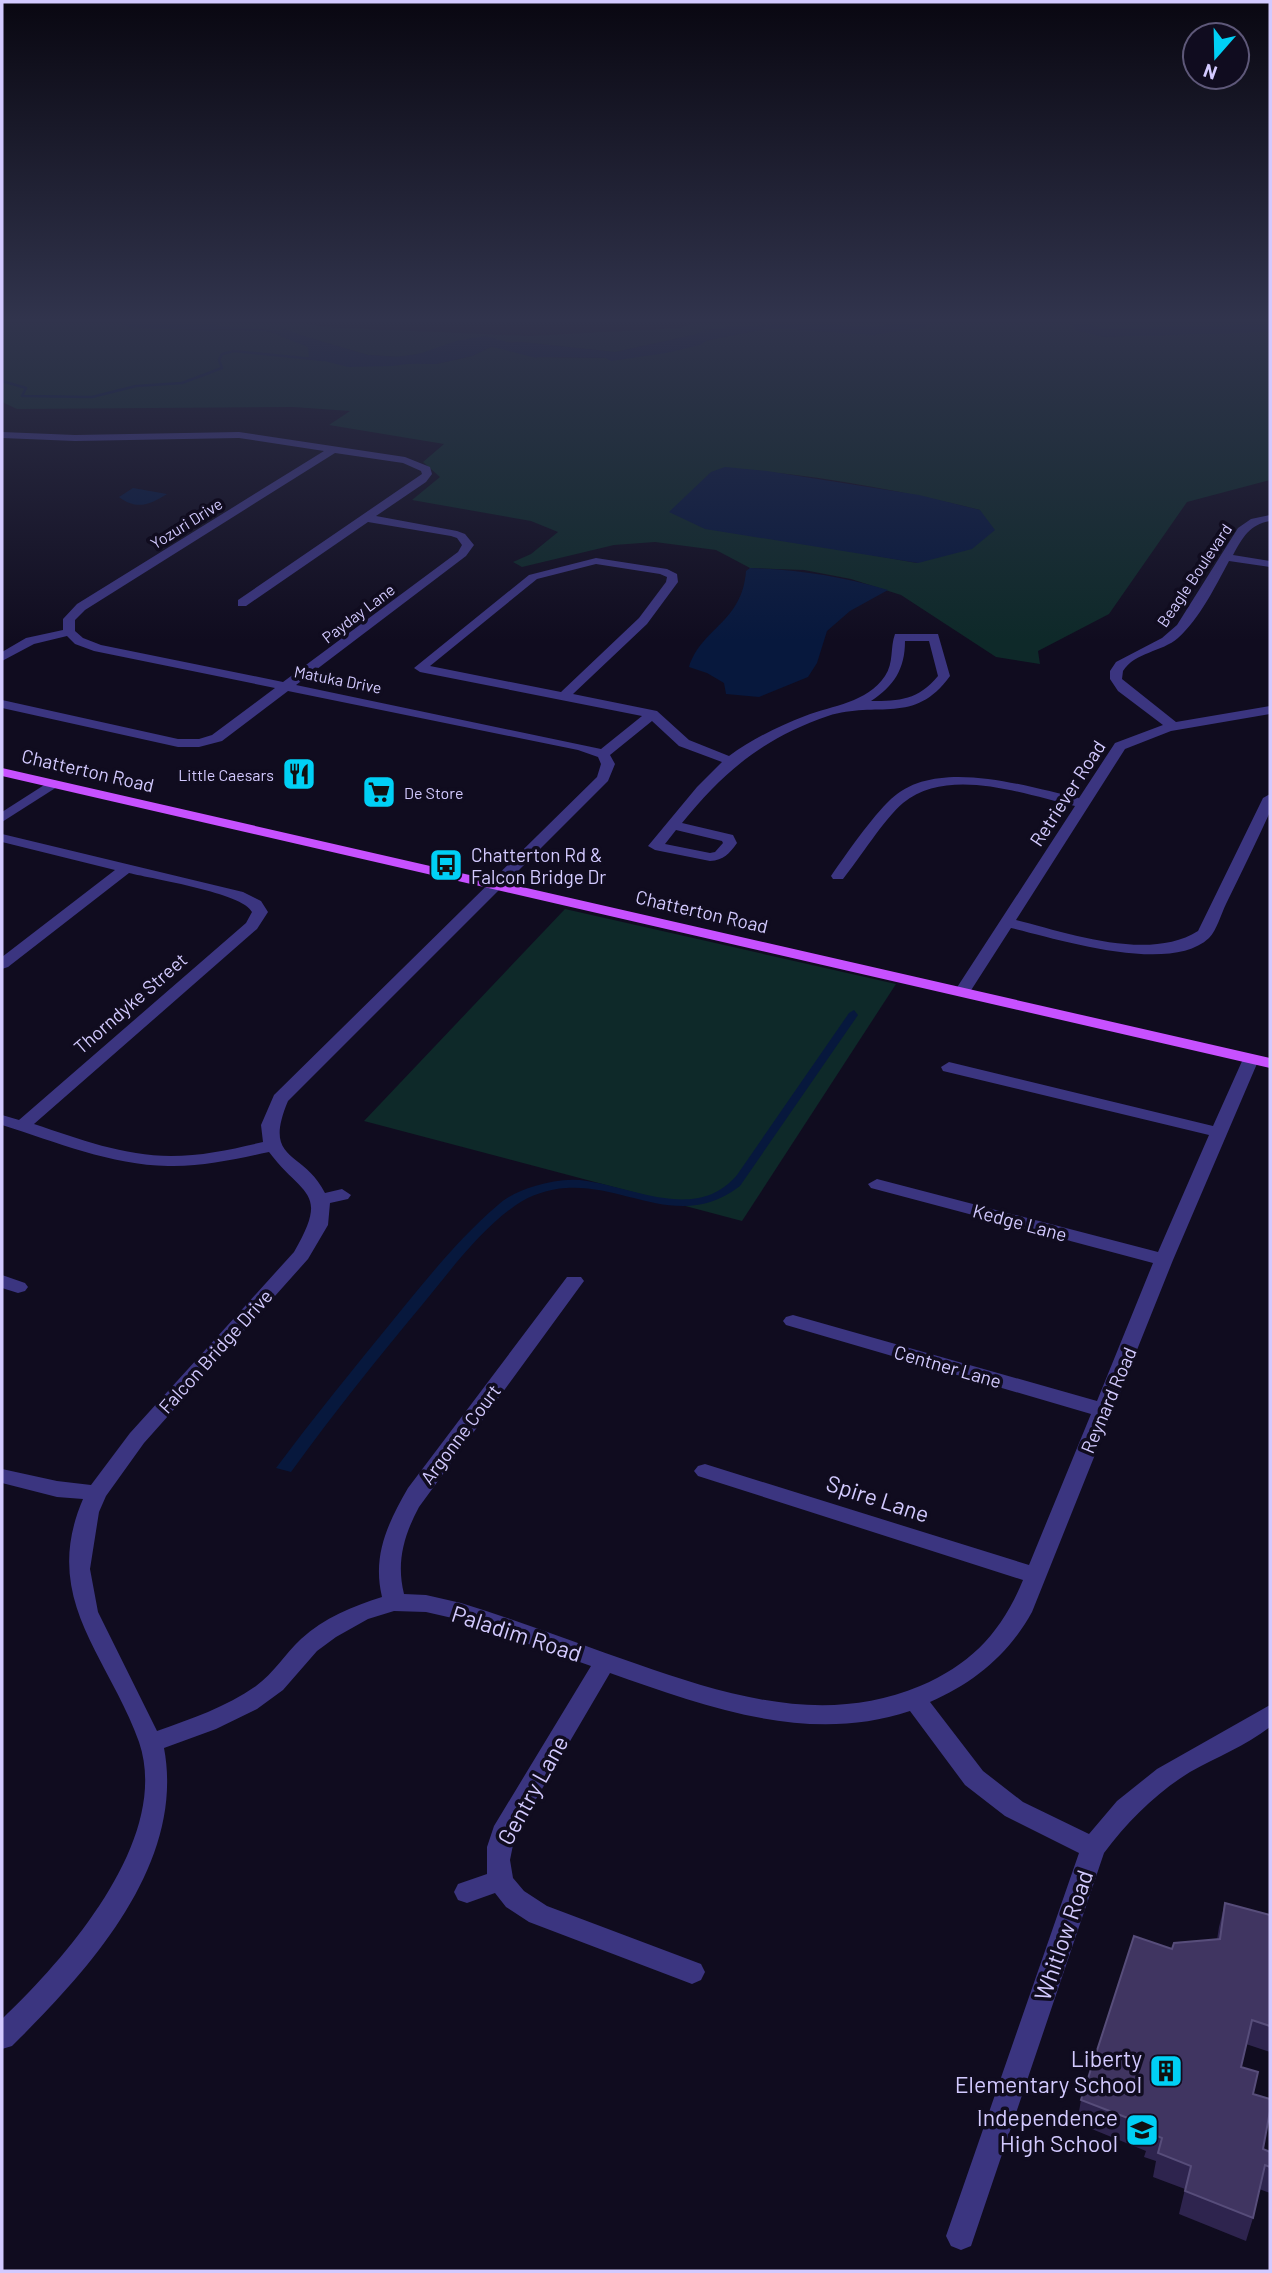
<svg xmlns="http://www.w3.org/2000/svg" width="1272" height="2273" viewBox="0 0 1272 2273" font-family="Barlow,sans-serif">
	<rect width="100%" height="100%" fill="#100c1f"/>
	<!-- green -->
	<g fill="#0e2929" fill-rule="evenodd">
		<path d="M 2,323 L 304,323 L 323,327 L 530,336 L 681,328 L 694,323 L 1270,323 L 1270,480 L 1187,502 L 1109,614 L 1038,651 L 1040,664 L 996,657 L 901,595 L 851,579 L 804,570 L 750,568 L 716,550 L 655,542 L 614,545 L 522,567 L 513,562 L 531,554 L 558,532 L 531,521 L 412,500 L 440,477 L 423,462 L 444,444 L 329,425 L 350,411 L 293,407 L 17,409 L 2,402 ZM 794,324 L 836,325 L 839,330 L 770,328 L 618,358 L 536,357 L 507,348 L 491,347 L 472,356 L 436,364 L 323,356 L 302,341 L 266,331 L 173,328 L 286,331 L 368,355 L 399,357 L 475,345 L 521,342 L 615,352 L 730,327 ZM 725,468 C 811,474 896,489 980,510 L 917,563 L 855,552 Z"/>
		<path d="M 565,909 L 896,984 L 742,1221 L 364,1121 Z"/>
	</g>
	<!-- water -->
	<g fill="#07183d">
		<path d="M 181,324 L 286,331 L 368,355 L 399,357 L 475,345 L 521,342 L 615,352 L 730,327 L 794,324 L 837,325 L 840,330 L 770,328 L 618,358 L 536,357 L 507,348 L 491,347 L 472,356 L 436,364 L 341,363 L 302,341 L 266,331 L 171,328 Z"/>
		<path d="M 725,467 L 767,471 L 919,495 L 980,510 L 995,530 L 972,549 L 918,563 L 705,529 L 669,512 L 711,472 Z"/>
		<path d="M 133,488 L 167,494 C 151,504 137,511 119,497 Z"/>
		<path d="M 750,568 C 798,570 841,576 888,590 L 850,611 L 827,631 L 817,663 L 808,677 L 759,697 L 726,694 L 724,683 L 707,673 L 689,667 C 702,627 742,623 746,571 Z"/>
		<path d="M 854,1010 L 858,1015 L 740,1186 C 680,1232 628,1184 566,1188 C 549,1189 530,1195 516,1205 C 480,1230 450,1271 422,1305 C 377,1359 333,1414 291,1472 L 276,1468 C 314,1417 354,1368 394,1319 C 426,1280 459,1238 498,1205 C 508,1196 521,1190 535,1186 C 552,1181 570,1178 587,1181 C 635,1188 698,1222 737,1175 L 849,1013 Z"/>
	</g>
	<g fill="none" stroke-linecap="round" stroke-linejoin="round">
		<!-- stream -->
		<path stroke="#07183d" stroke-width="2.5" d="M 2,381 L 26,388 L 22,396 L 92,397 L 136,386 L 182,383 L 222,368 L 219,360 L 222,354 L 234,351 L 323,360"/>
		<!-- river -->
		<g fill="#07183d" fill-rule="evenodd">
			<path d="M 122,323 L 214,323 L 221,327 L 214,331 L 129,327 Z"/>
			<path d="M 802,323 L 873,327 L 898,323 L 931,323 L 924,327 L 873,335 L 797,330 L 795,327 Z"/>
			<path d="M 1072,323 L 1086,323 L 1104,329 L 1270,324 L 1270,332 L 1104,337 L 1075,330 Z"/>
			<path d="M 730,327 L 735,328 L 737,331 L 735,334 L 712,337 L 700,345 L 666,353 L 611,361 L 604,357 L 611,353 L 666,345 L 690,339 L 703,330 Z"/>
			<path d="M 285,329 L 321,342 L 322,352 L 348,358 L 392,357 L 415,355 L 456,341 L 485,336 L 541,351 L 543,354 L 536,358 L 485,345 L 466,347 L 415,363 L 392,366 L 348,367 L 309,357 L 308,347 L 280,336 L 278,333 L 280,330 Z"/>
		</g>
		<!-- street -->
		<g fill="#3b3580" fill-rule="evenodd">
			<path d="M 2,432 L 75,435 L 239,432 L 405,457 L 430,467 L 432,474 L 426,482 L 376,516 L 457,531 L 465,534 L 474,545 L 466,556 L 296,685 L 601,749 L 642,716 L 420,672 L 414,668 L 529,575 L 596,558 L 667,569 L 677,574 L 678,582 L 647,624 L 573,694 L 657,711 L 689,740 L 729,756 C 752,739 779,726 805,716 C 833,705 867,703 885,676 C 894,663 890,647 895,634 L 938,634 L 950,676 C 914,726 878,700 828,716 C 764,738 724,771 682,823 L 733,835 L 737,843 C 729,854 724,860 710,861 L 655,850 L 648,846 L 697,787 L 722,762 L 679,746 L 652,721 L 610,755 L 615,764 L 608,781 L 288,1101 C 262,1163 303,1149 325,1193 L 342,1189 L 351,1195 L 348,1199 L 330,1203 L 328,1225 L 308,1259 L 144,1443 L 106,1496 L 99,1512 L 90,1569 L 98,1612 L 157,1731 C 191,1719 226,1707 256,1686 C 274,1673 285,1654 301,1639 C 324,1618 353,1606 382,1597 C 372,1555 388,1523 408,1488 L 567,1277 L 581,1277 L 584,1281 L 581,1285 L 419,1507 C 404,1535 396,1562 404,1594 L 426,1595 L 461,1603 C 520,1621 578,1644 637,1664 C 729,1696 825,1726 920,1686 C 972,1664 1002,1631 1023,1580 L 698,1476 L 694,1471 L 698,1466 L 705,1464 L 1029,1565 L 1091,1414 L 786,1325 L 783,1321 L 786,1317 L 793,1315 L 1097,1401 L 1153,1263 L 871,1188 L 868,1184 L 877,1179 L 1158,1252 L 1209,1135 L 943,1071 L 941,1067 L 949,1062 L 1213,1126 L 1243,1059 L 1251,1054 L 1259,1059 L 1173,1260 L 1032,1612 C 1009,1654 974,1683 930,1702 L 983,1771 L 1023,1802 L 1089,1834 L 1117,1801 L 1157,1769 L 1270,1705 L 1270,1727 C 1245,1746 1217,1757 1190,1772 C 1156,1793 1128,1821 1104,1853 L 971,2246 L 961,2250 L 951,2246 L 946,2236 L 1079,1853 L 1005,1816 L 965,1785 L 910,1711 C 808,1745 707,1707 610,1673 L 515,1835 L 510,1860 L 513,1878 L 524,1891 L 547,1906 L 701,1964 L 705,1972 L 701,1980 L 692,1984 L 529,1922 L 506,1907 L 495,1893 L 467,1903 L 458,1900 L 454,1892 L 458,1884 L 487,1874 L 487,1847 L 494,1826 L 591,1666 L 461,1620 L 426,1612 L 394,1611 L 368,1619 L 336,1637 L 317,1651 L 283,1690 L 257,1709 L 216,1729 L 164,1748 C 186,1865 88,1971 12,2046 L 2,2049 L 2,2019 C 65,1959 172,1839 139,1742 C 108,1655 40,1599 83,1499 L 57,1497 L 2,1483 L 2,1469 L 57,1481 L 91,1485 L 130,1433 L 294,1252 C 330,1190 303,1197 269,1152 C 236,1159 202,1167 168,1166 C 111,1165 56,1142 2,1125 L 2,1115 L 19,1120 L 246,923 L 252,912 C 243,893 153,879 129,873 L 8,967 L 2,969 L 2,957 L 115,870 L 2,842 L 2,834 L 243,892 L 261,901 L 268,912 L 257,929 L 34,1124 C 79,1139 124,1156 171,1156 C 202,1156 233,1149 263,1142 L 261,1125 L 274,1095 L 597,777 L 601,764 L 598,757 L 578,750 L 288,691 L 222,741 L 199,747 L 178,747 L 2,708 L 2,700 L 178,739 L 199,739 L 212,735 L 275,688 L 94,651 L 75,644 L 67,636 L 34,644 L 2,661 L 2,652 L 26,638 L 63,630 L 63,619 L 77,604 L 324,451 L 239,438 L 75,441 L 2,438 ZM 335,453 L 403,463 L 421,471 L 422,474 L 238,600 L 238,606 L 246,606 L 368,522 L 451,536 L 457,538 L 462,545 L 458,552 L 283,682 L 101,645 L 83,638 L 75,631 L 75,620 L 85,610 ZM 596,564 L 660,574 L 667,577 L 666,582 L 639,618 L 561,692 L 430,666 L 537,579 ZM 905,641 L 929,641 L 938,676 C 918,700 900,701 871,701 C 894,686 905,669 905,641 ZM 676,830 L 722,841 L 723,843 L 715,852 L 710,853 L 665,844 Z"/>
			<path d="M 1270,515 L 1270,521 C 1249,525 1243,537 1233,555 L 1270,561 L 1270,567 L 1229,561 C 1215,587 1200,618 1178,638 C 1162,652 1135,652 1123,671 L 1122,679 L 1176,722 L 1270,706 L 1270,714 L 1171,731 L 1125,749 L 1016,920 C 1068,933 1149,962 1198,931 L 1263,798 L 1270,794 L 1270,812 C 1256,843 1241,873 1226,904 C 1221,914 1217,930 1209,938 C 1170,975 1058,939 1011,928 L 968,995 L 956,995 L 954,992 L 1075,806 C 1023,794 949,766 903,803 C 884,819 860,858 843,879 L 833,879 L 831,876 C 847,853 871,818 891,799 C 936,756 1027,787 1079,798 L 1115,743 L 1163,725 L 1118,691 L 1110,679 L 1110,671 L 1116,662 L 1162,638 L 1177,625 L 1238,528 L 1251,519 Z"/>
			<path d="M 52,780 L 57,781 L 57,787 L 2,822 L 2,812 Z"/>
			<path d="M 2,1275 L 25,1283 L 28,1287 L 25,1291 L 18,1293 L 2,1288 Z"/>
		</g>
		<!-- primary -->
		<path fill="#c751ff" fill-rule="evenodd" d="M 2,768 L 1270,1058 L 1270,1068 L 2,776 Z"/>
	</g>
	<!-- wall -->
	<path fill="#2e244e" d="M 1225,1903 L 1270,1915 L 1270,2052 L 1246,2044 L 1241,2067 L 1253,2094 L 1263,2149 L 1270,2152 L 1270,2193 L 1259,2189 L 1253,2218 L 1246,2241 L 1179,2214 L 1185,2189 L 1153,2177 L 1156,2161 L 1144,2157 L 1146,2151 L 1077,2123 L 1081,2100 L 1172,1949 L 1217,1940 L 1219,1927 Z"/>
	<!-- building -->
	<path fill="#403561" stroke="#574d7a" stroke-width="2" d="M 1225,1903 L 1270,1915 L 1270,2026 L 1252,2020 L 1241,2067 L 1258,2072 L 1253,2094 L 1270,2099 L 1270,2111 L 1263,2149 L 1270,2152 L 1270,2167 L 1265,2165 L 1253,2218 L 1185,2191 L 1191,2166 L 1158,2153 L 1162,2138 L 1150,2133 L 1151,2127 L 1081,2100 L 1134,1936 L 1172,1949 L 1174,1943 L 1220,1939 Z"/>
	<!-- sky -->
	<linearGradient id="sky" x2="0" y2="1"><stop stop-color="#090711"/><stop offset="0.5" stop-color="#31344d"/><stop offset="1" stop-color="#31344d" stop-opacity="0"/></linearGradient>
	<rect width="1272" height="641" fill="url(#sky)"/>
	<!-- icons -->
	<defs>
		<symbol id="restaurant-square" viewBox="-11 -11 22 22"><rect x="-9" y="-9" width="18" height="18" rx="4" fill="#00d0f5" stroke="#100c1f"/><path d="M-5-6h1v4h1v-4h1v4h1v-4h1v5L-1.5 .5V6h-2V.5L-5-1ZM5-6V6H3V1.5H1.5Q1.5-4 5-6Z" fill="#111"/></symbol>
		<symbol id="supermarket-square" viewBox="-11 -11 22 22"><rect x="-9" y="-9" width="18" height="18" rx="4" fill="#00d0f5" stroke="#100c1f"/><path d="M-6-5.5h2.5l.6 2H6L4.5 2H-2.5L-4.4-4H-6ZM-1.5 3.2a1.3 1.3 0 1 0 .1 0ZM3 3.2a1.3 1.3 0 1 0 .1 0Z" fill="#111"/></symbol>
		<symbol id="bus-square" viewBox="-11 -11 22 22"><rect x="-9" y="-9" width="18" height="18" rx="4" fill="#00d0f5" stroke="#100c1f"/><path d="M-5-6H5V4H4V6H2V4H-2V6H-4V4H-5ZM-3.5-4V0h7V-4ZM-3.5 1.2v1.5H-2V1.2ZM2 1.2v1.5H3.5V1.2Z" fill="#111"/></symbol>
		<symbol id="building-square" viewBox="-11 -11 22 22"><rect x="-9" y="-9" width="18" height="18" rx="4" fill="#00d0f5" stroke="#100c1f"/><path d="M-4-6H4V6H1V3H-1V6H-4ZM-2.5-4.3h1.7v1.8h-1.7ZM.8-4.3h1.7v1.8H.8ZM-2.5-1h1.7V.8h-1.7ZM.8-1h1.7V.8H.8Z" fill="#111"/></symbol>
		<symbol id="school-square" viewBox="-11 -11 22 22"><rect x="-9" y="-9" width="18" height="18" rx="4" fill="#00d0f5" stroke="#100c1f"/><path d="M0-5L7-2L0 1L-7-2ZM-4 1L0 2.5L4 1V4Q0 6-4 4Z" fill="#111"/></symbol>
	</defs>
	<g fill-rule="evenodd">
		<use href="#restaurant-square" x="280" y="755" width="38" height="38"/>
		<use href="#supermarket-square" x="360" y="773" width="38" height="38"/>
		<use href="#bus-square" x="427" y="846" width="38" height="38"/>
		<use href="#building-square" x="1147" y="2052" width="38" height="38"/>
		<use href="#school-square" x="1123" y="2111" width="38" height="38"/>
	</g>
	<g text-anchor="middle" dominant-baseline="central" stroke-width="7" stroke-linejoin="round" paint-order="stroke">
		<!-- far-street labels -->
		<g font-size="16" fill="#d3caff" stroke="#100c1f">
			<text transform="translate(186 523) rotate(-32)">Yozuri Drive</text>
			<text transform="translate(1194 575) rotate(-56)">Beagle Boulevard</text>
			<text transform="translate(358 613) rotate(-37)">Payday Lane</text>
			<text transform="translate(338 679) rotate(11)">Matuka Drive</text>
		</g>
		<!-- far-poi labels -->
		<g font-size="16" fill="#d3caff" stroke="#100c1f" text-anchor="end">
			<text x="274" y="774">Little Caesars</text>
			<text x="404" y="792" text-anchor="start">De Store</text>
		</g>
		<!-- street labels -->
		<g font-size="19" fill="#d3caff" stroke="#100c1f">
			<text transform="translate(88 770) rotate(13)">Chatterton Road</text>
			<text transform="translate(1067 793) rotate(-57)">Retriever Road</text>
			<text transform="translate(702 911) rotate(13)">Chatterton Road</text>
			<text transform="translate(130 1003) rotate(-41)">Thorndyke Street</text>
			<text transform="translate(1020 1222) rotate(15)">Kedge Lane</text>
			<text transform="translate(215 1351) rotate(-48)">Falcon Bridge Drive</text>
			<text transform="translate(948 1366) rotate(16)">Centner Lane</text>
			<text transform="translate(1108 1400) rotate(-67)">Reynard Road</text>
			<text transform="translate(460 1434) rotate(-53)">Argonne Court</text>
		</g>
		<!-- poi labels -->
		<g font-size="19" fill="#d3caff" stroke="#100c1f" text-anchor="start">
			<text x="471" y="854">Chatterton Rd &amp;<tspan x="471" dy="22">Falcon Bridge Dr</tspan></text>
		</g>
		<!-- near-street labels -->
		<g font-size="23" fill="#d3caff" stroke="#100c1f">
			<text transform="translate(878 1498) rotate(18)">Spire Lane</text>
			<text transform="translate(517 1633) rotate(18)">Paladim Road</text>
			<text transform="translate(532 1790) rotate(-61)">Gentry Lane</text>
			<text transform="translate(1063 1935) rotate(-71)">Whitlow Road</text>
		</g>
		<!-- near-poi labels -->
		<g font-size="23" fill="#d3caff" stroke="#100c1f" text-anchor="end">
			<text x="1142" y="2058">Liberty<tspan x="1142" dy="26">Elementary School</tspan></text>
			<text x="1118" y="2117">Independence<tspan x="1118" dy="26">High School</tspan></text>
		</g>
	</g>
	<!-- border -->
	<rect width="1272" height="2273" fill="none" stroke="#d3caff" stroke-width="7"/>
	<!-- north arrow -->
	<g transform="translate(1216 56) rotate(200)"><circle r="33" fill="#100c1f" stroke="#5e5879" stroke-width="2"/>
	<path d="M0-5L12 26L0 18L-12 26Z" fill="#00d0f5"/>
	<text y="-10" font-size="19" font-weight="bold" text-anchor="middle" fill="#d3caff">N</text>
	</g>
</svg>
